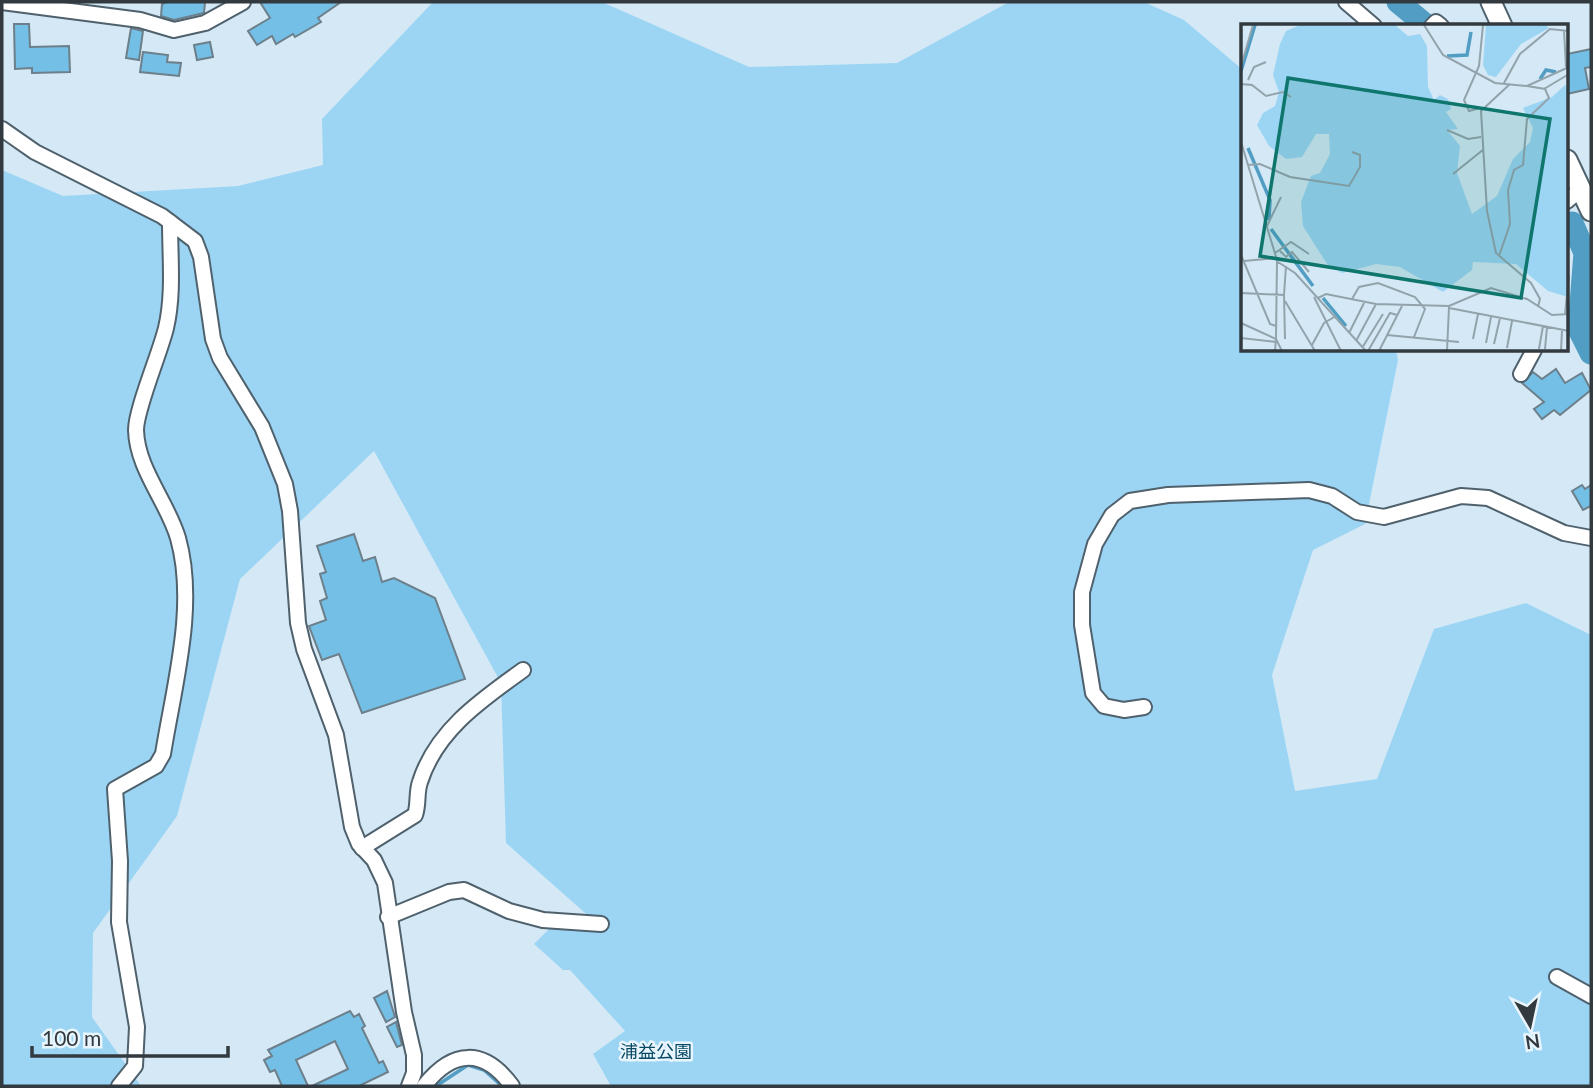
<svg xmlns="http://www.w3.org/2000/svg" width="1593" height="1088" viewBox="0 0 1593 1088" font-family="Lato,'Noto Sans JP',sans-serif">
	<rect width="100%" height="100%" fill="#d4e9f5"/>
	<!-- green -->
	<path fill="#9cd5f4" d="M 433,2 L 602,2 L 749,67 L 897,63 L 1009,2 L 1144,2 L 1184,20 L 1243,70 L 1243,350 L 1396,350 L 1398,360 L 1365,524 L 1313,550 L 1272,675 L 1295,791 L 1377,779 L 1434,629 L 1526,603 L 1591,635 L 1591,1086 L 611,1086 L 593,1054 L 625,1031 L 570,970 L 563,970 L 534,944 L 552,926 L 602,928 L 506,843 L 501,683 L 374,451 L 240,579 L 177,816 L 93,933 L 92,1017 L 141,1086 L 2,1086 L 2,170 L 63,196 L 238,186 L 323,165 L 322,119 Z"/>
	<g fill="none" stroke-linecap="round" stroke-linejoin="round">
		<!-- stream -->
		<g stroke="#529dc3" stroke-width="3.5">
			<path d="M 1400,3 L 1402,2"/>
			<path d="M 436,1086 L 468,1065 L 484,1070 L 502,1086"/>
		</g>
		<!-- river -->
		<g stroke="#529dc3" stroke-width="23">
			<path d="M 1398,2 L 1427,26"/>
			<path d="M 1572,223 L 1585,253 L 1579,329 L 1591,353"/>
		</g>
	</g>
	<!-- building -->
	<g fill="#74bfe6" stroke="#6c7f8a" stroke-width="2">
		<path d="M 167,2 L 205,2 L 204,13 L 174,20 L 161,16 L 162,4 Z"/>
		<path d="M 260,2 L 341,2 L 318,18 L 321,22 L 295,37 L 293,34 L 276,44 L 272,36 L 257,45 L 248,31 L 270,18 Z"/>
		<path d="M 14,24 L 29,24 L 30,47 L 69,46 L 70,72 L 32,73 L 32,68 L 15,69 Z"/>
		<path d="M 131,28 L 143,31 L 139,60 L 126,58 Z"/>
		<path d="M 210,42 L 213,57 L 197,60 L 194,45 Z"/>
		<path d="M 1591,49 L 1591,67 L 1585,68 L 1589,89 L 1567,94 L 1567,54 Z"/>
		<path d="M 143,52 L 168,55 L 167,62 L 181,63 L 179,76 L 140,72 Z"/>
		<path d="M 1556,369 L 1565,383 L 1582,373 L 1591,390 L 1560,415 L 1554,410 L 1542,419 L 1534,409 L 1544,402 L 1522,383 L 1533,372 L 1542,379 Z"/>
		<path d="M 1582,485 L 1585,489 L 1591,485 L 1591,506 L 1583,510 L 1572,491 Z"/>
		<path d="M 354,534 L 363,561 L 375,557 L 382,582 L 394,578 L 435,598 L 465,679 L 362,713 L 339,654 L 322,660 L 309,626 L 326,620 L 320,601 L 327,598 L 320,574 L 326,572 L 317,546 Z"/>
		<path d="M 387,991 L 395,1017 L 386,1022 L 374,998 Z"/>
		<path d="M 350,1011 L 354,1017 L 359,1014 L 365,1026 L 362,1028 L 379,1063 L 383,1061 L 388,1072 L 359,1086 L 312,1086 L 348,1069 L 335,1041 L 296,1060 L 308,1086 L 282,1086 L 275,1070 L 270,1072 L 264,1060 L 272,1056 L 268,1050 Z"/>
		<path d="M 396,1022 L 402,1045 L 397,1047 L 387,1027 Z"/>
	</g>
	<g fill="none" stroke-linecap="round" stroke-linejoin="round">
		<defs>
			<g id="street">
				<path d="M 2,2 L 140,20 L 174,30 L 205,23 L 243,2"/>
				<path d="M 1346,2 L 1374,26"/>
				<path d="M 1432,26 L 1436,22 L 1441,26"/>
				<path d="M 2,129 L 35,152 L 162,216 L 195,241 L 201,257 L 213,339 L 220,358 L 262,427 L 285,484 L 290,511 L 298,623 L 304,649 L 336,735 L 352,827 L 359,844 L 374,860 L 385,883 L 404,1012 L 414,1055 L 414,1073 L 409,1086"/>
				<path d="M 1567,201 L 1581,189"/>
				<path d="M 1521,374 L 1534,350"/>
				<path d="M 1144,707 L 1124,710 L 1104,706 L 1093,693 L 1082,625 L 1082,592 L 1095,544 L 1112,515 L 1130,501 L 1168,495 L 1309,490 L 1332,496 L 1357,512 L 1384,517 L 1461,496 L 1488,498 L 1564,533 L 1591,538"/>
				<path d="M 362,848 L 415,815 C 419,804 416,793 420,782 C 436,731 481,700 523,670"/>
				<path d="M 388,917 L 449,892 L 464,890 L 509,911 L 543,920 L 601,924"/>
				<path d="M 1557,977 L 1591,996"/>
				<path d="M 119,1086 L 135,1066 L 137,1027 L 119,922 L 120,861 L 115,789 L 156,766 L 163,754 C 174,685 197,606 178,538 C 167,501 137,469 136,430 C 136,409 160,353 166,328 C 174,294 170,258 170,222"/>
				<path d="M 424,1086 C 453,1049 484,1048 512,1086"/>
			</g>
			<g id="secondary">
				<path d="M 1491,2 L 1502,26"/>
				<path d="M 1567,160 L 1591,211"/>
			</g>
		</defs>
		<!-- street casing -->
		<use href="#street" stroke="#4f616c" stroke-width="18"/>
		<!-- secondary casing -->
		<use href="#secondary" stroke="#4f616c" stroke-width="23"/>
		<!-- street -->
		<use href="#street" stroke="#fff" stroke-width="14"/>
		<!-- secondary -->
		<use href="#secondary" stroke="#fff" stroke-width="19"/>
	</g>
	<g text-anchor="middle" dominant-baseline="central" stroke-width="5" stroke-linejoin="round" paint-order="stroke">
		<!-- park labels -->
		<g font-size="18" fill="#094963" stroke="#e8f5fc">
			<text x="656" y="1051">浦益公園</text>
		</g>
	</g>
	<!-- overview -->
	<g transform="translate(1241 24)">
		<rect width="327" height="327" fill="#d4e9f5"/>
		<path d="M 59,1 L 154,1 L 167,12 L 179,10 L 186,22 L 187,63 L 193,76 L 199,71 L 207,75 L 210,85 L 205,88 L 217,105 L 206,106 L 219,122 L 216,149 L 231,190 L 256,172 L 272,135 L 289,118 L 292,104 L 282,84 L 311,73 L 324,61 L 328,65 L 327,273 L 307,267 L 275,240 L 232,238 L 231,246 L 202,268 L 159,243 L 135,240 L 101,249 L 86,240 L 62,202 L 60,178 L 70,152 L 79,149 L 89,130 L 88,110 L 75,110 L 61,133 L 45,135 L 28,122 L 16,101 L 22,89 L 34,82 L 38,68 L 32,51 L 39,20 L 45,7 ZM 245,1 L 305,1 L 308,4 L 280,20 L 255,53 L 247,51 L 242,41 Z" fill="#9cd5f4"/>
		<path fill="none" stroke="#529dc3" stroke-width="3.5" d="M 206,32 L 226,31 L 230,8M 0,47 L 14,1M 299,55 L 305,46 L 315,48M 7,124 L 29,176 L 28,196M 30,205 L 72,262M 82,274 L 105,302"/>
		<path fill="none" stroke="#93a3ac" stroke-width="2" d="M 183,1 L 202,31 L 254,59 L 286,62 L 328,43M 323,6 L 325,43M 0,42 L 12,1M 7,56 L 13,43 L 25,38M 263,59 L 279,30 L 309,5 L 328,7M 0,60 L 11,61 L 25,72 L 42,68 L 50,73M 269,60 L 240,87 L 246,187 L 255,229 L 290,259 L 299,275 L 297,283M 303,65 L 328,50M 239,84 L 228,87 L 223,76 L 238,42 L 242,1M 206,106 L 227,115 L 240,113M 0,118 L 36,236 L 35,315 L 41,327M 7,141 L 19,140 L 49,153 L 108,162 L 119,143 L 119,131 L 111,128M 212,150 L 243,125M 26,202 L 40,173M 39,227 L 45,233 L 51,228 L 68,248M 34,229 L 50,218 L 68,230M 0,231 L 29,300 L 35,302M 258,232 L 269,200 L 267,166 L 273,146 L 282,141 L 286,95 L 308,74 L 304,65 L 286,62M 3,237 L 35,234M 37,238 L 54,249 L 125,327M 0,269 L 43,271 L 44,315M 43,271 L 45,242M 73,273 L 100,327M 77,274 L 85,270 L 135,280 L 208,282 L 250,264 L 286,275 L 311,291 L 328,290M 111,275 L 118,263 L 137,259 L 174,273 L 184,285 L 173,313M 44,277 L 74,327M 208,284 L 328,307M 324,290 L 328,251M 0,299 L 35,315 L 34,327M 108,309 L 124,277M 146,311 L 218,318M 0,314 L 35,318M 232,315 L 237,290M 115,317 L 135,280M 245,319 L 250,293M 253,320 L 259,294M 71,321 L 83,299 L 95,292M 121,324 L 142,290M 266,324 L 271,297M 298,325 L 302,302M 304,325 L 306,303M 127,327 L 149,289 L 156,291M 138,327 L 161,282M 206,327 L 208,283M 320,327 L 321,306"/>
		<path fill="#0f766e" fill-opacity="0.15" stroke="#0f766e" stroke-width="3.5" d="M 47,54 L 309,95 L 280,274 L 19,232 Z"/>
		<rect width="327" height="327" fill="none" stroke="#323a3f" stroke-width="3.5"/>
	</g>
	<!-- border -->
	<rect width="1593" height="1088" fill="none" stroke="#323a3f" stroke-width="7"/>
	<!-- north arrow -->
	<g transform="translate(1530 1025) rotate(171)" stroke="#e8f5fc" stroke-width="5" paint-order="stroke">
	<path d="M0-5L12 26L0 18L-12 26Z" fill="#323a3f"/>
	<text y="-10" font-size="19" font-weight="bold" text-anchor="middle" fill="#323a3f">N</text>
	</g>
	<!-- scale -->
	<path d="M32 1046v10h196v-10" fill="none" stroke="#323a3f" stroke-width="3.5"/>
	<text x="42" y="1046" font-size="21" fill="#323a3f" stroke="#e8f5fc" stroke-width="5" paint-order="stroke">100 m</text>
</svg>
